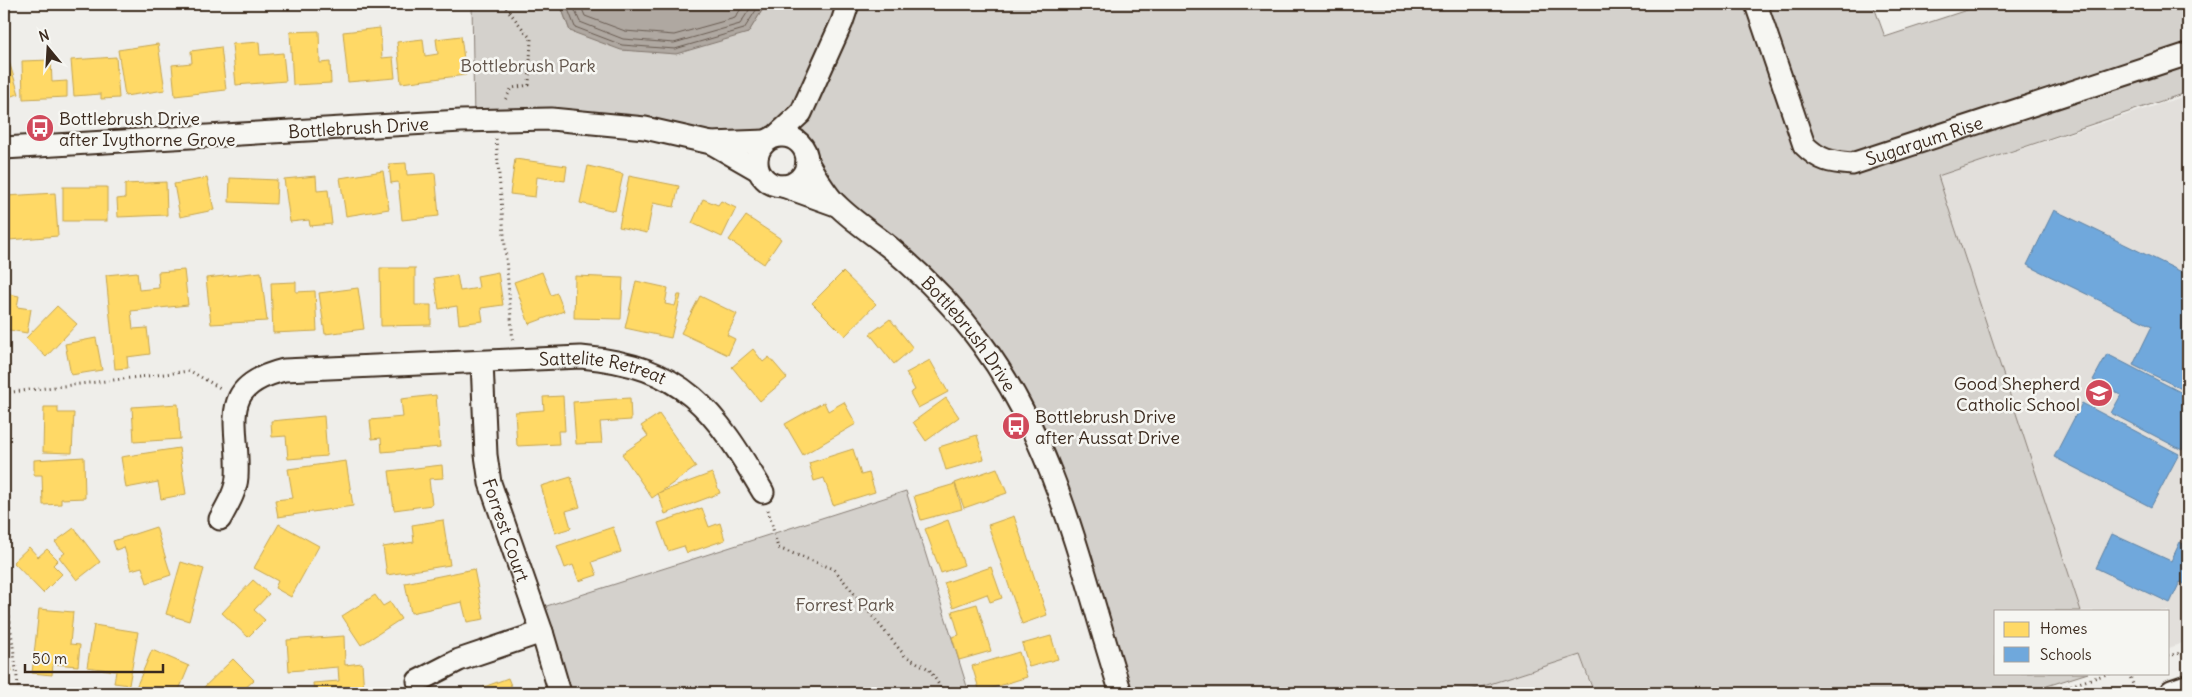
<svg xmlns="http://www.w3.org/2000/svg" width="2192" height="697" viewBox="0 0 2192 697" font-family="Delius,sans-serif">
	<rect width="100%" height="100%" fill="#efeeea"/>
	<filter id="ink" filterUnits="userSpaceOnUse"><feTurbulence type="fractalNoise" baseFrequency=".02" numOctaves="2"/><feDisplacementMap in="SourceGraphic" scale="10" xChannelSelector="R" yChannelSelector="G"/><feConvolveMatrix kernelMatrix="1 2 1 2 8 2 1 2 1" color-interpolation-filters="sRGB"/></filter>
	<g filter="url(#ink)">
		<!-- built -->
		<g fill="#e2dfdb">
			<path d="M 2188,95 L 2188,641 L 2168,648 L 2168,611 L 2081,611 L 1938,176 Z"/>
			<path d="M 1580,655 L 1592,693 L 1462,693 Z"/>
		</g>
		<!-- green -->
		<g fill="#d4d1cc" stroke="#887e75">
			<path d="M 472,4 L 560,4 L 570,31 L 748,33 L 766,4 L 1873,4 L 1885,37 L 1985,4 L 2188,4 L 2188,92 L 1938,176 L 2081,611 L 1996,611 L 1996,673 L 2088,673 L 2025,693 L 1594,693 L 1580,655 L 1462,693 L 1121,693 L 1062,500 L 982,344 L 836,205 L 802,146 L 801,114 L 768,143 L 474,121 Z"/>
			<path d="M 906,491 L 969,693 L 560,693 L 534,610 Z"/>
		</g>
		<!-- water -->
		<path fill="#afa8a1" stroke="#81766d" d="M 560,4 L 766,4 L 748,33 L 676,54 L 621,50 L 570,31 Z"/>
		<!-- homes -->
		<g fill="#ffd966" stroke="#c4a450">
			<path d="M 380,28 L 382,58 L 393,57 L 395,78 L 348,82 L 343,32 Z"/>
			<path d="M 319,31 L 320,63 L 330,62 L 331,83 L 293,85 L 290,32 Z"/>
			<path d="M 461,36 L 466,75 L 401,83 L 397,42 L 423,39 L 425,56 L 438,54 L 436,39 Z"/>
			<path d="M 259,42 L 260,55 L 283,53 L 286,81 L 236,85 L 232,44 Z"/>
			<path d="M 158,44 L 165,90 L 125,96 L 118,50 Z"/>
			<path d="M 221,47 L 226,90 L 175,96 L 172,65 L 192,63 L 191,51 Z"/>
			<path d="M 4,52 L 6,52 L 19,94 L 4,98 Z"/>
			<path d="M 116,57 L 119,98 L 101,99 L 101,94 L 74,96 L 71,60 Z"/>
			<path d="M 51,60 L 52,82 L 67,81 L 67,97 L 23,99 L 22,61 Z"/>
			<path d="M 515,159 L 567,166 L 565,181 L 537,177 L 535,197 L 510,194 Z"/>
			<path d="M 406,163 L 407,175 L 435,173 L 439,216 L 402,220 L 398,182 L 391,183 L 389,164 Z"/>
			<path d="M 588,166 L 623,174 L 615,211 L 580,203 Z"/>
			<path d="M 383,171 L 389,209 L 346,216 L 340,178 Z"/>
			<path d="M 316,176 L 317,191 L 328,190 L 332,224 L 310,226 L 309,220 L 290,222 L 284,179 Z"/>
			<path d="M 629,176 L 679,186 L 674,207 L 653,203 L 647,233 L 619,227 Z"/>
			<path d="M 207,178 L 214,210 L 180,217 L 174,184 Z"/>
			<path d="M 230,178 L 277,180 L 276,204 L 229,202 Z"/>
			<path d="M 166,182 L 167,215 L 118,217 L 117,199 L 125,198 L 125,184 Z"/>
			<rect x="63" y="187" width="44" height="34"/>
			<path d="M 55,193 L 58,236 L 9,240 L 6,196 Z"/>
			<path d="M 703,199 L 718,205 L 721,201 L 736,208 L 722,237 L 692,223 Z"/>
			<path d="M 746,216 L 781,239 L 764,264 L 729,240 Z"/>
			<path d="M 380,268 L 415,268 L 415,305 L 431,305 L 431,325 L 381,326 Z"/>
			<path d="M 184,270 L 188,305 L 131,311 L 133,329 L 147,328 L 150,354 L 127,357 L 128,368 L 115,369 L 106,275 L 137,272 L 139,290 L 159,288 L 158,272 Z"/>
			<path d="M 261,272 L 267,321 L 211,324 L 206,278 Z"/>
			<path d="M 498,272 L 503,305 L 481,308 L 483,321 L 459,324 L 457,306 L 439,309 L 434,278 L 457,275 L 460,291 L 479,288 L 477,276 Z"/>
			<path d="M 542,272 L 551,295 L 557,293 L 564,311 L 529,324 L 514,282 Z"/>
			<path d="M 843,272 L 876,304 L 845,336 L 812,303 Z"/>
			<path d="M 575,276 L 623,278 L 621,319 L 574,318 Z"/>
			<path d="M 636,281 L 668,288 L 665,304 L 675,306 L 678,295 L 681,295 L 671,338 L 625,328 Z"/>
			<path d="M 296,282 L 296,292 L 315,291 L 317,331 L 273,333 L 271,283 Z"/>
			<path d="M 358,288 L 364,329 L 325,334 L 319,293 Z"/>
			<path d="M 4,293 L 19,296 L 17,307 L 31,309 L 27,333 L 4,329 Z"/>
			<path d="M 700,296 L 737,314 L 727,335 L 735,339 L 728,355 L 681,333 Z"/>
			<path d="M 57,306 L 77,324 L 46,357 L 26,338 Z"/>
			<path d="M 890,319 L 913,348 L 894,364 L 870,334 Z"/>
			<path d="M 96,338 L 102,370 L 71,375 L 65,344 Z"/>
			<path d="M 753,349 L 763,362 L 769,357 L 787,378 L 760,401 L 732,367 Z"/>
			<path d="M 930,360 L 948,392 L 918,408 L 910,393 L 915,390 L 906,373 Z"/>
			<path d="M 436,395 L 440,447 L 382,452 L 381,438 L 372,439 L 370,420 L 403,417 L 401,399 Z"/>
			<path d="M 563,396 L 565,431 L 558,431 L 559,444 L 517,446 L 515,412 L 544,410 L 543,397 Z"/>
			<path d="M 630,398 L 631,420 L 600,422 L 602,443 L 576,444 L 573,402 Z"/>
			<path d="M 946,398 L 959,417 L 926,441 L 913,422 Z"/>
			<path d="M 824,402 L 828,411 L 844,402 L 856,424 L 803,455 L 785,424 Z"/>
			<path d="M 178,404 L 180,439 L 134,442 L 132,407 Z"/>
			<path d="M 44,407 L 58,407 L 58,413 L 74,413 L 72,453 L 43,452 Z"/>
			<path d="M 659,414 L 696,467 L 652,498 L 622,454 L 648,436 L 641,426 Z"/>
			<path d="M 324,416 L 327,456 L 288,459 L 286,436 L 272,437 L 271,421 Z"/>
			<path d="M 977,435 L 984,459 L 946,470 L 939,447 Z"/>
			<path d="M 179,448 L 186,494 L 161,499 L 158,482 L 126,488 L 121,457 Z"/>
			<path d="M 853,449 L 861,475 L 869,473 L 875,492 L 833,505 L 824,478 L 814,481 L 809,463 Z"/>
			<path d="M 84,457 L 85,498 L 61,499 L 61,504 L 43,505 L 42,475 L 34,475 L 34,460 Z"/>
			<path d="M 346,461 L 353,506 L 278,517 L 275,500 L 293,498 L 288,469 Z"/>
			<path d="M 442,465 L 443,478 L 429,479 L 432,505 L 394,510 L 389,471 Z"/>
			<path d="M 997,468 L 1007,493 L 964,508 L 955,483 Z"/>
			<path d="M 712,473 L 720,493 L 665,514 L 658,493 Z"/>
			<path d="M 571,477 L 580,507 L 566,511 L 571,528 L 555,533 L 541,486 Z"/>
			<path d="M 955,484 L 962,509 L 921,520 L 914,496 Z"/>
			<path d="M 702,508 L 709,527 L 720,523 L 725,540 L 687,553 L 684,546 L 668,551 L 658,523 Z"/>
			<path d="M 1014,516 L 1047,615 L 1022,624 L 988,525 Z"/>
			<path d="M 443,520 L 450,565 L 387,575 L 383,547 L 414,542 L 412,525 Z"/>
			<path d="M 948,520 L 964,565 L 941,573 L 925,529 Z"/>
			<path d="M 279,524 L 319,546 L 291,597 L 275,588 L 278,581 L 254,568 Z"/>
			<path d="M 156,527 L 171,575 L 147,583 L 142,567 L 131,570 L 124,547 L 116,550 L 113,541 Z"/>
			<path d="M 613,527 L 621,552 L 592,562 L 597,575 L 579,581 L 573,565 L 565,568 L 557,546 Z"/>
			<path d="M 74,528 L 100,562 L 77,580 L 59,557 L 65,553 L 55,542 Z"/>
			<path d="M 29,547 L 38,557 L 47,549 L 58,560 L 53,565 L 62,574 L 43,593 L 13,562 Z"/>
			<path d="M 181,562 L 204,569 L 189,621 L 166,614 Z"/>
			<path d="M 991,567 L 1002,598 L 990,602 L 987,594 L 953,607 L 944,583 Z"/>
			<path d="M 474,569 L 484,619 L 467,622 L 462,602 L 411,613 L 405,583 Z"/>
			<path d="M 253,580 L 269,594 L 254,610 L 265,620 L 248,637 L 222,613 Z"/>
			<path d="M 375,595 L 383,606 L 390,602 L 401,619 L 361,645 L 342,616 Z"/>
			<path d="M 977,604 L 991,651 L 959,660 L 952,637 L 959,635 L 952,611 Z"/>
			<path d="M 39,609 L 73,612 L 70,644 L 80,645 L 78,666 L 53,664 L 52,675 L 32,673 Z"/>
			<path d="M 94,625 L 138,632 L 129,685 L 114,683 L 116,671 L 87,667 Z"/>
			<path d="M 344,636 L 345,665 L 362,663 L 364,693 L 314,693 L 313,683 L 339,681 L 338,667 L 289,671 L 287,640 Z"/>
			<path d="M 1051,636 L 1058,659 L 1029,667 L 1022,644 Z"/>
			<path d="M 4,646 L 12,671 L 4,673 Z"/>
			<path d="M 152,650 L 189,666 L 179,690 L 187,693 L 134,692 Z"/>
			<path d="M 1019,652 L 1027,677 L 980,692 L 972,666 Z"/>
			<path d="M 233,659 L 254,680 L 240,693 L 198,693 Z"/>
			<path d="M 508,678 L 514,693 L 486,693 L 484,687 Z"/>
		</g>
		<!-- schools -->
		<g fill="#6fa8dc" stroke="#5f82a3">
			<path d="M 2054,210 L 2184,273 L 2188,265 L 2188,392 L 2133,365 L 2152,326 L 2027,265 Z"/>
			<path d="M 2107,354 L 2188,396 L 2188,438 L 2182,450 L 2111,413 L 2121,395 L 2093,380 Z"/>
			<path d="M 2082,403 L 2179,454 L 2151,507 L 2054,457 Z"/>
			<path d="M 2112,534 L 2171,561 L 2180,542 L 2188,547 L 2188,586 L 2180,582 L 2170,603 L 2096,568 Z"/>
		</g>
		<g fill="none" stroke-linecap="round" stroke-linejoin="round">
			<!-- shore -->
			<g stroke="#695c52" stroke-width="1">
				<path d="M 566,4 L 575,27 L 622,45 L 675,49 L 744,29 L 760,4"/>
				<path d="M 572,4 L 580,22 L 623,39 L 674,43 L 740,24 L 753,4"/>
				<path d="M 580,4 L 585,16 L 625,31 L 674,35 L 735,18 L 744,4"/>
			</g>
			<defs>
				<g id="minor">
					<path id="s1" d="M 1756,4 L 1804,145 C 1820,161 1830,162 1852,164 L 2188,54"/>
					<circle cx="782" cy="161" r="25"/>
					<path d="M 776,136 L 801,113 L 842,22 L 848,4"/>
					<path d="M 711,143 L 758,170"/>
					<path id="s2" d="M 4,148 L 461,121 L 551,119 L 645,128 L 711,143 L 766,141"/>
					<path id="s3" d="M 807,162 C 816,176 825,194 837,205 C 854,222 875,235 893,250 C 926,278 956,309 982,344 C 1058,447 1082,573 1121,693"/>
					<path d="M 783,186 L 836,205"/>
					<path id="s4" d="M 482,362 L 486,455 L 490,483 L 542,632 L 560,693"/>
					<path id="s5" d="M 220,519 C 227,506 236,492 237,477 C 240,423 215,387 284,370 L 581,357 C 684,366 714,409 763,492"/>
					<path d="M 418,681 L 459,660 L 542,632"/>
				</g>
				<path id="major" d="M 2173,693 L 2188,688"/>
			</defs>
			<!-- minor casing -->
			<use href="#minor" stroke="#3b2a1e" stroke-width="25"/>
			<!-- major casing -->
			<use href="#major" stroke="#3b2a1e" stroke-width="30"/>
			<!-- path -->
			<g stroke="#3b2a1e" stroke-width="3" stroke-dasharray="1 4" stroke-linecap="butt">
				<path d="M 503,4 L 531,39 L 529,85 L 512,88 L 505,100"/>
				<path d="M 496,139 L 513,342"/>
				<path d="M 4,393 L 190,371 L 222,389"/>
				<path d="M 768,510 L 778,548 L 834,569 L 905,656 L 929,669 L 944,693"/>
				<path d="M 4,577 L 19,693"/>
				<path d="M 2168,656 L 2188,651"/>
				<path d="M 2129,673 L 2136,693"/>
				<path d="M 2047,693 L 2110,673"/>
			</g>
			<!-- minor -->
			<use href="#minor" stroke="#f6f6f2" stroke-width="21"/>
			<!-- major -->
			<use href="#major" stroke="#f6f6f2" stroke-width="26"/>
		</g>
	</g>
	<!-- icons -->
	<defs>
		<symbol id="bus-disc" viewBox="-11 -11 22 22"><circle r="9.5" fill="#d1495b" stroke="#f6f6f2"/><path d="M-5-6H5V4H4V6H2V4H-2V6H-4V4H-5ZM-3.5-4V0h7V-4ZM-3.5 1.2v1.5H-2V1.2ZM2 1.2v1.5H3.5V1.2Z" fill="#fff"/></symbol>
		<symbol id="school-disc" viewBox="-11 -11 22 22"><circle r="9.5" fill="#d1495b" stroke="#f6f6f2"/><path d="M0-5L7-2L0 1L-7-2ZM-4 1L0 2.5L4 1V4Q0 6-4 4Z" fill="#fff"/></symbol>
	</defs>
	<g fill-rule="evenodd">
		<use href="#bus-disc" x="24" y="112" width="32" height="32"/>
		<use href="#school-disc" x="2083" y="377" width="32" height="32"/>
		<use href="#bus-disc" x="1000" y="410" width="32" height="32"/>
	</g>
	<g text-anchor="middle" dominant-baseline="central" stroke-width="5" stroke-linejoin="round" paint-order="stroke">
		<!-- park labels -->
		<g font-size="18" fill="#61544a" stroke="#f6f6f2">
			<text x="528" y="65">Bottlebrush Park</text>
			<text x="845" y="604">Forrest Park</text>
		</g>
		<!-- poi labels -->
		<g font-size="18" fill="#3b2a1e" stroke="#f6f6f2" text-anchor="start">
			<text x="59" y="118">Bottlebrush Drive<tspan x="59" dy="21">after Ivythorne Grove</tspan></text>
			<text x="2080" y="383" text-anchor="end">Good Shepherd<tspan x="2080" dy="21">Catholic School</tspan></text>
			<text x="1035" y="416">Bottlebrush Drive<tspan x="1035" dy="21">after Aussat Drive</tspan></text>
		</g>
		<!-- street labels -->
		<g font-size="18" fill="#3b2a1e" stroke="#f6f6f2">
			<text stroke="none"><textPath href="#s2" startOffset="355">Bottlebrush Drive</textPath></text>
			<text stroke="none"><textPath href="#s1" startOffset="278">Sugargum Rise</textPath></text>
			<text stroke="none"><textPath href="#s3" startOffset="238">Bottlebrush Drive</textPath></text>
			<text stroke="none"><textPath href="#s5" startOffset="500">Sattelite Retreat</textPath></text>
			<text stroke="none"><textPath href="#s4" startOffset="171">Forrest Court</textPath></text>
		</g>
	</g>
	<!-- margin -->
	<rect width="2192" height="697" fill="none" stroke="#f6f6f2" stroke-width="20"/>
	<rect x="10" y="10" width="2172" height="677" fill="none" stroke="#3b2a1e" stroke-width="2" filter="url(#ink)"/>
	<!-- legend -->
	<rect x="1994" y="610" width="175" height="65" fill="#f6f6f2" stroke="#aba49d"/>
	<rect x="2004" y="622" width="25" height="15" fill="#ffd966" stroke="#aba49d"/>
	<text x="2040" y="634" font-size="15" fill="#3b2a1e">Homes</text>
	<rect x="2004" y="647" width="25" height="15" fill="#6fa8dc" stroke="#aba49d"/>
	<text x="2040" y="660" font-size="15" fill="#3b2a1e">Schools</text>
	<!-- north arrow -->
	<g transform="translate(48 48) rotate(342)" stroke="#f6f6f2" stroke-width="4" paint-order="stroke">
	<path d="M0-4L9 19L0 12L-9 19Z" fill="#3b2a1e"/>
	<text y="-8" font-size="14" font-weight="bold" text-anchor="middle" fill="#3b2a1e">N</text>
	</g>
	<!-- scale -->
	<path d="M25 664v8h138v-8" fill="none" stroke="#3b2a1e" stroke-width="2.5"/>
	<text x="32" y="664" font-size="15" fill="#3b2a1e" stroke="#f6f6f2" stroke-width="4" paint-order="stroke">50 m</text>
</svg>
